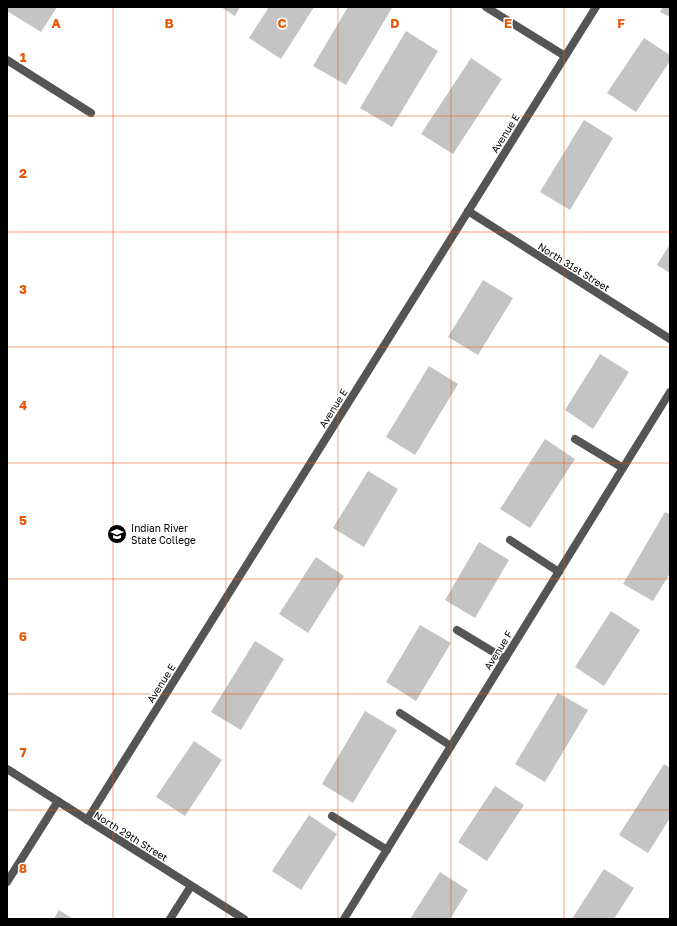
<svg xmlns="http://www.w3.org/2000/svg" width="677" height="926" viewBox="0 0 677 926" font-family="'Golos Text',sans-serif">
	<rect width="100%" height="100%" fill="#fff"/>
	<!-- building -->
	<g fill="#c4c4c4">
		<path d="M 7,7 L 57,7 L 41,32 L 7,11 Z"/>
		<path d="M 221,7 L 240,7 L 235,16 Z"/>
		<path d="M 269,7 L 314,7 L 281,59 L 249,38 Z"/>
		<path d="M 348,7 L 389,7 L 392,8 L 346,85 L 313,66 Z"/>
		<path d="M 663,7 L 670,7 L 670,17 L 660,12 Z"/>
		<path d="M 406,31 L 438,51 L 392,127 L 360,108 Z"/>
		<path d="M 644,38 L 670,55 L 670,61 L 636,112 L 607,93 Z"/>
		<path d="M 471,58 L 502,79 L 453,154 L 421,134 Z"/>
		<path d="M 584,120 L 613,138 L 570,210 L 540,192 Z"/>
		<path d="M 670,244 L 670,273 L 657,265 Z"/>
		<path d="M 483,280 L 513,298 L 478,355 L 448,337 Z"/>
		<path d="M 600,354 L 629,372 L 593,429 L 565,410 Z"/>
		<path d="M 429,366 L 458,384 L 415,455 L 386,437 Z"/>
		<path d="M 545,439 L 575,459 L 530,528 L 500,509 Z"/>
		<path d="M 368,471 L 398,489 L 364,547 L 333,528 Z"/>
		<path d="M 665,512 L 670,514 L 670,573 L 653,601 L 623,584 Z"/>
		<path d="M 479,542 L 509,560 L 475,618 L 445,600 Z"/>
		<path d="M 316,557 L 344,576 L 308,633 L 279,614 Z"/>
		<path d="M 611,611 L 640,630 L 604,686 L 575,667 Z"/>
		<path d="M 420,625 L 451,643 L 416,701 L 386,682 Z"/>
		<path d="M 255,641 L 284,659 L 241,730 L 211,712 Z"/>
		<path d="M 558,693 L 588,710 L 545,782 L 515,764 Z"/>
		<path d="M 365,711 L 397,730 L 353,803 L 322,784 Z"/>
		<path d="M 194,741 L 222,760 L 185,816 L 156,797 Z"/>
		<path d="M 664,764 L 670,768 L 670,818 L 648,853 L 619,835 Z"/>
		<path d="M 495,786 L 524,805 L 487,861 L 458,842 Z"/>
		<path d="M 309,815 L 337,834 L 301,890 L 272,871 Z"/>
		<path d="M 604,869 L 634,888 L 614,919 L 572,919 Z"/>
		<path d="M 440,872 L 468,890 L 450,919 L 410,919 Z"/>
		<path d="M 59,910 L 73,919 L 54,919 Z"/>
	</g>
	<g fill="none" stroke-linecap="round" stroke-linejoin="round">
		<!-- service -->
		<g stroke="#555" stroke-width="8">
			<path d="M 7,60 L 91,113"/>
			<path d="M 575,439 L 623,468"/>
			<path d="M 510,540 L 559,572"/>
			<path d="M 457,630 L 505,659"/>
			<path d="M 400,713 L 451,746"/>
			<path d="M 332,816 L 387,850"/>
			<path d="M 170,919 L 191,886"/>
		</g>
		<!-- minor -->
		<g stroke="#555" stroke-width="8">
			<path d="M 486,7 L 565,56"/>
			<path d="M 468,211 L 670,339"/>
			<path d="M 87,820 L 596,7"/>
			<path d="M 7,882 L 58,801"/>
			<path d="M 344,919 L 670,392"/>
		</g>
		<!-- tertiary -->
		<path stroke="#555" stroke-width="8" d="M 7,769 L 244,919"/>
	</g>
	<!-- grid -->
	<path fill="none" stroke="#e8590c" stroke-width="1" stroke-opacity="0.55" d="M 113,7 L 113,919M 226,7 L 226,919M 338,7 L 338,919M 451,7 L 451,919M 564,7 L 564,919M 7,116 L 670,116M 7,232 L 670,232M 7,347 L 670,347M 7,463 L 670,463M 7,579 L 670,579M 7,694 L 670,694M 7,810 L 670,810"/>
	<!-- icons -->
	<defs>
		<symbol id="university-disc" viewBox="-11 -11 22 22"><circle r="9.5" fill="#000" stroke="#fff"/><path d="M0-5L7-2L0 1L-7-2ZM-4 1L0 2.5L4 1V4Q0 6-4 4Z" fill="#fff"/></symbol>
	</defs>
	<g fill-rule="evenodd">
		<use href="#university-disc" x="106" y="523" width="22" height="22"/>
	</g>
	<g text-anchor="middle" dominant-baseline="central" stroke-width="3" stroke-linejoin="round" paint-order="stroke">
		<!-- street labels -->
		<g font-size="10" fill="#000" stroke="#fff">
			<text transform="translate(505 133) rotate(-58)">Avenue E</text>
			<text transform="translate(574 267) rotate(32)">North 31st Street</text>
			<text transform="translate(333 408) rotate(-58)">Avenue E</text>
			<text transform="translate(498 650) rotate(-58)">Avenue F</text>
			<text transform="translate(161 683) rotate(-58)">Avenue E</text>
			<text transform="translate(131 836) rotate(32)">North 29th Street</text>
		</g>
		<!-- poi labels -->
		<g font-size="10" fill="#000" stroke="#fff" text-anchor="start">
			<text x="131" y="528">Indian River<tspan x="131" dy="12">State College</tspan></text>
		</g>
	</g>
	<g font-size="13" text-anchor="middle" font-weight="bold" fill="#e8590c" stroke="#fff" stroke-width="3" stroke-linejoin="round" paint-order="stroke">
		<text x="56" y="28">A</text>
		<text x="169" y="28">B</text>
		<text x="282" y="28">C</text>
		<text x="395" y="28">D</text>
		<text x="508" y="28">E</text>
		<text x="621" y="28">F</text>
		<text x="23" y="62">1</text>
		<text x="23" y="178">2</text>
		<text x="23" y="294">3</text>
		<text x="23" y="410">4</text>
		<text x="23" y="525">5</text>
		<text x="23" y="641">6</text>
		<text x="23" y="757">7</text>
		<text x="23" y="873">8</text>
	</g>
	<!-- border -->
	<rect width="677" height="926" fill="none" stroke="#000000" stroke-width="16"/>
</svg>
